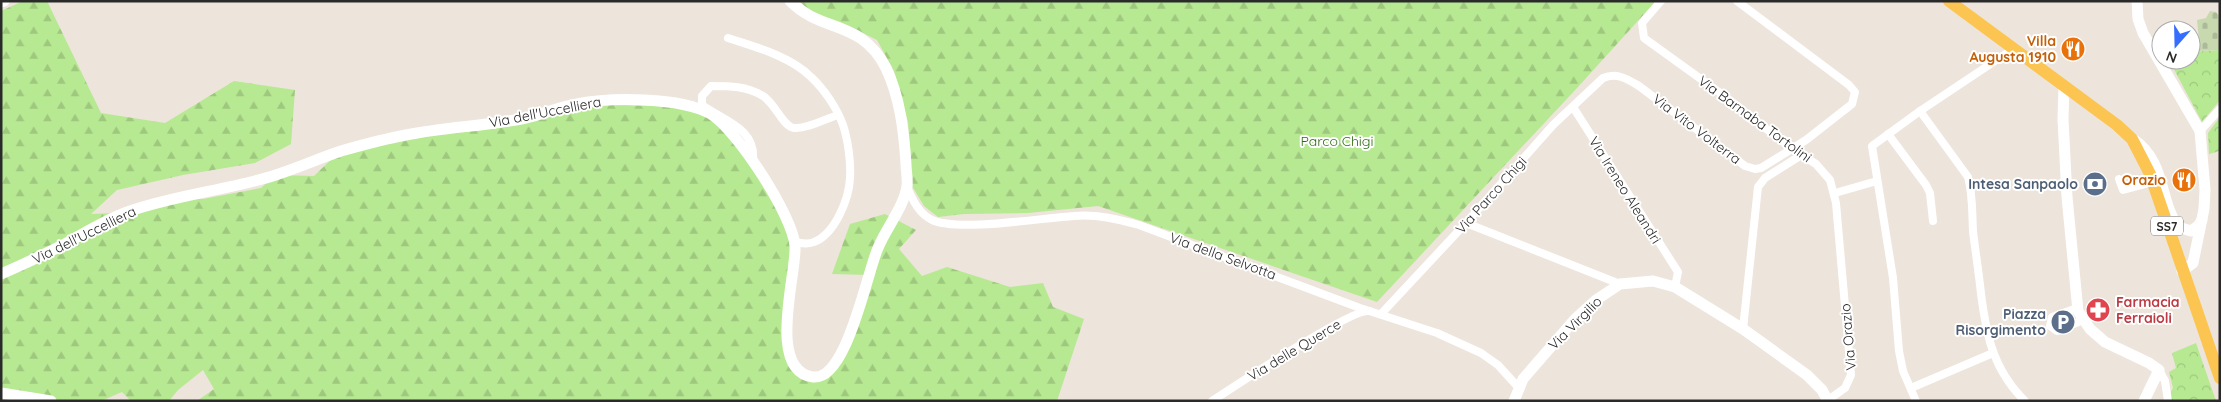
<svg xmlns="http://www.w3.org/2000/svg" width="2221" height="402" viewBox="0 0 2221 402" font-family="Quicksand,sans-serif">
	<defs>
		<pattern id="forest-firs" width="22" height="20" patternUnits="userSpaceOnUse" patternTransform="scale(1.25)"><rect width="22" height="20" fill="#b7e992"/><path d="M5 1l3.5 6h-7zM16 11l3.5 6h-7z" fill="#9ec87e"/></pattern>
		<pattern id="cemetery-stones" width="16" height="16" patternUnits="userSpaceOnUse" patternTransform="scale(1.25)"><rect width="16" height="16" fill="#c8d9b0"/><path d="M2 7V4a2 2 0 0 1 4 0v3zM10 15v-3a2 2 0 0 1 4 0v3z" fill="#acba98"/></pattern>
		<pattern id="park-crowns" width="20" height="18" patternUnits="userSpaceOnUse" patternTransform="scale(1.25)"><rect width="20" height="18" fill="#b7e992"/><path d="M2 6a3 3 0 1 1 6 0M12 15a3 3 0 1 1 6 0" fill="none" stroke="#9ec87e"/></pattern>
	</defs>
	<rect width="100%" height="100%" fill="#ede4db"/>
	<!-- forest -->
	<g fill="url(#forest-firs)">
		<path d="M 23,1 L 47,1 L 101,113 L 165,123 L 234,81 L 295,90 L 291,144 L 255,163 L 183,175 L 117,190 L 91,214 L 139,212 L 182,197 L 203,199 L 261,188 L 275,175 L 314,176 L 340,151 L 527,117 L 559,115 L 576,104 L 695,107 L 735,137 L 793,235 L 789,350 L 809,376 L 833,367 L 869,275 L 832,274 L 850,224 L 885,214 L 916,230 L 899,249 L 922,276 L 947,267 L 1010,287 L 1043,283 L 1053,307 L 1084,319 L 1057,401 L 197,401 L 214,389 L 203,370 L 178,390 L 169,401 L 131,401 L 122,392 L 101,401 L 1,401 L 1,11 Z"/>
		<path d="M 799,1 L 1656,1 L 1577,88 L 1377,302 L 1098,206 L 1028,213 L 964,214 L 938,217 L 924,206 L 912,186 L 908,122 L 894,71 L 877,40 L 847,25 L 813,13 Z"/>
	</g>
	<!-- cemetery -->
	<path fill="url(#cemetery-stones)" d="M 2210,11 L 2216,12 L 2220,17 L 2220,50 L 2200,51 L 2197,20 L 2206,18 Z"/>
	<!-- park -->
	<g fill="url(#park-crowns)">
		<path d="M 2220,50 L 2220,100 L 2202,122 L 2169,60 L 2191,60 L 2191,52 Z"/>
		<path d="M 2220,117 L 2220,151 L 2209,154 L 2208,133 Z"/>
		<path d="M 2196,343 L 2216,401 L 2170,401 L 2169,395 L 2173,388 L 2169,372 L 2176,368 L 2172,353 Z"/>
	</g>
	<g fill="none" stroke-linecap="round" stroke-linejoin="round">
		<!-- street -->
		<g stroke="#fff" stroke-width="8">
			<path d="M 1661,1 L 1642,23 L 1644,38 L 1723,95 L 1792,149 L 1816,164 L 1830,180 L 1836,203 L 1851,375 L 1845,388 L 1828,400"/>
			<path d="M 728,38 C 755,47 790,56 811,77 C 824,89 837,108 843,125 C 848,140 851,162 850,178 C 849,199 835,234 814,242 C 808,245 801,243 795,242"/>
			<path d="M 1573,107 L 1678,272 L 1675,287"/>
			<path d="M 1920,111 L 1968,177 C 1973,195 1972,213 1973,231 C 1975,249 1978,267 1980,285 C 1985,329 1991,368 2025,401"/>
			<path d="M 2200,131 L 2220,109"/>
			<path d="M 1888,134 L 1926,185 L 1930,193 L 1933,221"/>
			<path d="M 753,160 C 756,128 724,121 702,105 L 702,96 L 711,86 C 729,86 747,86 763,96 C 775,103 783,127 794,128 C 807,129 825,119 838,115"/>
			<path d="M 2119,179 L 2123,190 L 2153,182"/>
			<path d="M 907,187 C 913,200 918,213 932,220 C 959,232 1041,218 1074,216 C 1097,214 1117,219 1139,225 L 1360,308 L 1437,333 L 1481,353 L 1498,365 L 1518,387"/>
			<path d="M 1835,193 L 1877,181"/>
			<path d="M 1466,223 L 1620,284"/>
			<path d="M 2077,308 L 2052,317 L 2050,326 L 2057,331 L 2083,320"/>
			<path d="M 1381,314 L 1466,223 L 1553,125 L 1603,78 C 1617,72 1627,79 1639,86 L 1745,166 L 1755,169 L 1761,168 L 1806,140 L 1852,104 L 1855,92 L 1849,85 L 1737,1"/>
			<path d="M 1743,329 L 1758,187 L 1765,178 L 1803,154"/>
			<path d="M 2159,370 L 2165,381 L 2168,401"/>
			<path d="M 1911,388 L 1993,353"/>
			<path d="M 1212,401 C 1235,386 1350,309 1369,311"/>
			<path d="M 1916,401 L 1903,371 L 1899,351 L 1893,278 L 1872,146 L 1920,111 L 2013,49"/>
		</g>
		<!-- secondary -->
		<g stroke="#fff" stroke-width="11">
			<path d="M 2137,1 L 2138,19 L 2143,33 L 2200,131 L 2205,190 L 2204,209 L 2193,263 L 2182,271"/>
			<path d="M 1,2 L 4,1"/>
			<path d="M 2064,86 L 2063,119 L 2067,197 L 2078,311 L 2090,329 L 2105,342 L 2149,363 L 2159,370 L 2144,401"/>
			<path d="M 2133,139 C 2166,161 2159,200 2178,227 L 2191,231 L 2198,226 L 2202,220"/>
			<path d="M 1,274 C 22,265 43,255 63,245 C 85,233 106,219 130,211 C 173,196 219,191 262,179 C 289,172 314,160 341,151 C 362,145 384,139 406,135 C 446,127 487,126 526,118 C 543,114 560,107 577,104 C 611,97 680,97 711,114 C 737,130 793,216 795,246 C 797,273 766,371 813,377 C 847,381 867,272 878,248 C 886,228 904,207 907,186 C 908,180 906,171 906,164 C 904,132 900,97 886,68 C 861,19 821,33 790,1"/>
			<path d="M 1,393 L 51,401"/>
			<path d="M 1514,401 L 1523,379 L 1575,319 L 1596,300 L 1620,284 L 1653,281 L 1675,287 L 1743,329 L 1807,375 L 1822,390 L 1828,401"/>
		</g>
		<!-- primary -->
		<path stroke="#fcc551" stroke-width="12" d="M 1949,1 L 2117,125 L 2132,139 L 2150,174 L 2220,378"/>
	</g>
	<!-- icons -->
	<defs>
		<symbol id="restaurant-disc" viewBox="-11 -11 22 22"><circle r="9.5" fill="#e8710a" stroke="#fff"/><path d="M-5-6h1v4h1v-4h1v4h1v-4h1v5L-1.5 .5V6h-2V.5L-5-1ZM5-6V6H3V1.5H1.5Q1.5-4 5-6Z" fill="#fff"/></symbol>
		<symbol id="bank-disc" viewBox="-11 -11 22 22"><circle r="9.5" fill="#5c6f8a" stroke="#fff"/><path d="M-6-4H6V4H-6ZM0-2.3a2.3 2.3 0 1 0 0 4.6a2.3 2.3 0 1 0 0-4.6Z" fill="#fff"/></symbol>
		<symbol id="pharmacy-disc" viewBox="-11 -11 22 22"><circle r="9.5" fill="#e0444e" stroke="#fff"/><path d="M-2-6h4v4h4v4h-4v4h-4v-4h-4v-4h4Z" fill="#fff"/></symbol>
		<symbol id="parking-disc" viewBox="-11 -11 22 22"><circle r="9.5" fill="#5c6f8a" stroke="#fff"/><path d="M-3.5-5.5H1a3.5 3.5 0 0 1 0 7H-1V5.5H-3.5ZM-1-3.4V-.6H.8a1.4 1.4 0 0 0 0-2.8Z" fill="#fff"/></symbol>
	</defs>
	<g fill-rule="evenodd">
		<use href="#restaurant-disc" x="2059" y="35" width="28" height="28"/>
		<use href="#restaurant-disc" x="2170" y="166" width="28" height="28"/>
		<use href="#bank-disc" x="2081" y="170" width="28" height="28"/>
		<use href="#pharmacy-disc" x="2084" y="296" width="28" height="28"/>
		<use href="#parking-disc" x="2049" y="308" width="28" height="28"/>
	</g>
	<g text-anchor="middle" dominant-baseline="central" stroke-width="4" stroke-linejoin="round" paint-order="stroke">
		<!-- shield labels -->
		<rect fill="#fff" stroke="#6a6a6a" stroke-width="1" x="2151" y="216.5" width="32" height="19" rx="4"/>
		<g font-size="12" font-weight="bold" fill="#2a2a2a">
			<text x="2167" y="226">SS7</text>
		</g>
		<!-- food labels -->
		<g font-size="14" font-weight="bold" fill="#c56008" stroke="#fff" text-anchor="end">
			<text x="2056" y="41">Villa<tspan x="2056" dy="16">Augusta 1910</tspan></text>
			<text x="2166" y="180">Orazio</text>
		</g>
		<!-- street labels -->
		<g font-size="14" fill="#2a2a2a" stroke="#fff">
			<text transform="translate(545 112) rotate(-11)">Via dell'Uccelliera</text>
			<text transform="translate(1755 119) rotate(36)">Via Barnaba Tortolini</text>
			<text transform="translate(1697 129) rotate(37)">Via Vito Volterra</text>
			<text transform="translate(1625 190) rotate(58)">Via Ireneo Aleandri</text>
			<text transform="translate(1491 195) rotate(-48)">Via Parco Chigi</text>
			<text transform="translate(84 235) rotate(-26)">Via dell'Uccelliera</text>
			<text transform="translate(1223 256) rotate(20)">Via della Selvotta</text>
			<text transform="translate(1575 323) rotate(-45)">Via Virgilio</text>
			<text transform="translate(1848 337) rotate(-95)">Via Orazio</text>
			<text transform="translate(1294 350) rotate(-31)">Via delle Querce</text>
		</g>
		<!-- park labels -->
		<g font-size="14" fill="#2e6d14" stroke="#fff">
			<text x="1337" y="141">Parco Chigi</text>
		</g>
		<!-- service labels -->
		<g font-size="14" font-weight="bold" fill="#4e5e75" stroke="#fff" text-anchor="end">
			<text x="2078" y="184">Intesa Sanpaolo</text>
			<text x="2046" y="314">Piazza<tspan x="2046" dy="16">Risorgimento</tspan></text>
		</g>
		<!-- health labels -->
		<g font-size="14" font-weight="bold" fill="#be3a42" stroke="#fff" text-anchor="start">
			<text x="2116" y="302">Farmacia<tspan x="2116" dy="16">Ferraioli</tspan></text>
		</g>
	</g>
	<!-- border -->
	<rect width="2221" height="402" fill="none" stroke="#2a2a2a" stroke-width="5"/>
	<!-- north arrow -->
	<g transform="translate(2176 45) rotate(200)"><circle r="24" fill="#ffffff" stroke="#aaaaaa"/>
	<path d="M0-4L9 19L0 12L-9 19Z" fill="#366dff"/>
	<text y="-8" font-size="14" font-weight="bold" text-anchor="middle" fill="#2a2a2a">N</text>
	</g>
</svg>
